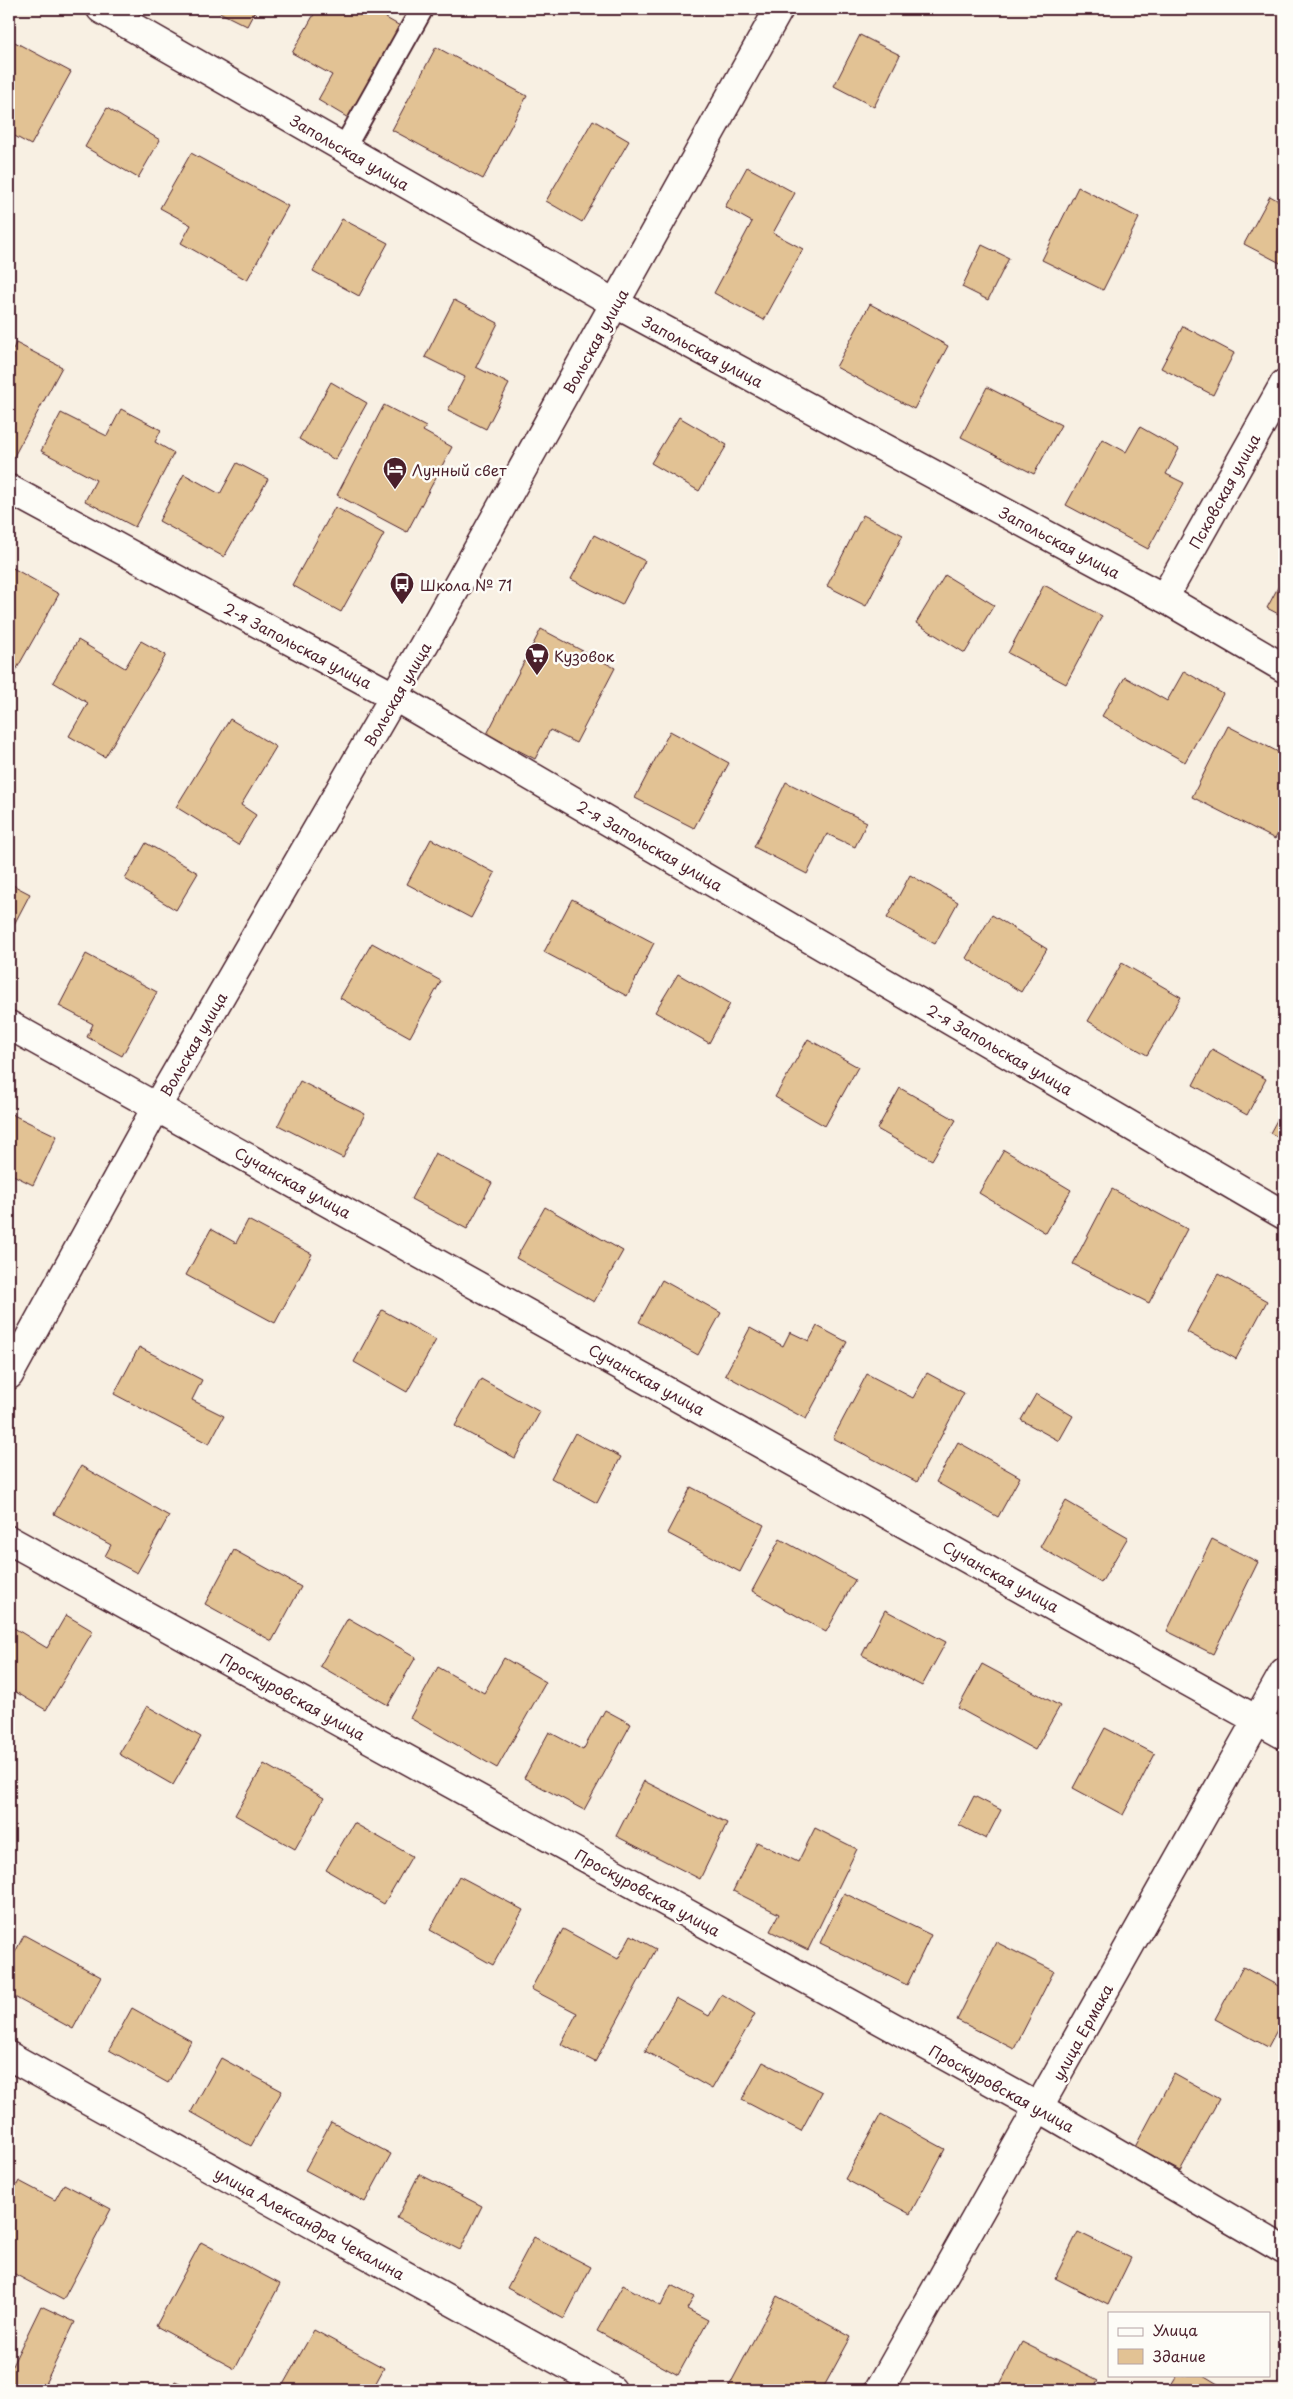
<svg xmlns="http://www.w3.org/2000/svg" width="1293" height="2399" viewBox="0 0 1293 2399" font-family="'Playpen Sans',sans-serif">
	<rect width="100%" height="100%" fill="#f8f0e3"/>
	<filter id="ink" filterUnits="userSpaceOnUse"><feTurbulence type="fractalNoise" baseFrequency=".02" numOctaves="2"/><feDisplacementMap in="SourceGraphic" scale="10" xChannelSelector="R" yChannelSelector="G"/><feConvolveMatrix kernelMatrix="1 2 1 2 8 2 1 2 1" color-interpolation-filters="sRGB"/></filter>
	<g filter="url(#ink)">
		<!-- building -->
		<g fill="#e2c294" stroke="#4a1f2b">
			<path d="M 213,9 L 256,9 L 247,26 Z"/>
			<path d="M 317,9 L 392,9 L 386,18 L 402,27 L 350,119 L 318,100 L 332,75 L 292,53 Z"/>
			<path d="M 860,35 L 900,55 L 874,107 L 834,86 Z"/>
			<path d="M 9,39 L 71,72 L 31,145 L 9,133 Z"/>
			<path d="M 436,47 L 527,96 L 483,179 L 392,130 Z"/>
			<path d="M 107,108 L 160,140 L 138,178 L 85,147 Z"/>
			<path d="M 593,120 L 629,141 L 582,222 L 546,201 Z"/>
			<path d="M 191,153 L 288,206 L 247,280 L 181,243 L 191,225 L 160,208 Z"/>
			<path d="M 747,167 L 795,193 L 773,233 L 803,249 L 764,320 L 714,293 L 752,222 L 725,207 Z"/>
			<path d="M 1078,187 L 1139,218 L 1103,290 L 1042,260 Z"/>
			<path d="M 1270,196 L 1284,204 L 1284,265 L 1244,244 Z"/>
			<path d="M 342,219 L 388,243 L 359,296 L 313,271 Z"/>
			<path d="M 982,245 L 1009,258 L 988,300 L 962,287 Z"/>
			<path d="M 454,300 L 498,323 L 476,367 L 509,384 L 486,429 L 448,410 L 465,377 L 425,357 Z"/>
			<path d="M 870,304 L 948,346 L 914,409 L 836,367 Z"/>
			<path d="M 1183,326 L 1234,353 L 1213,395 L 1161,368 Z"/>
			<path d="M 16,343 L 62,367 L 12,460 L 9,458 L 9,357 Z"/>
			<path d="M 331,382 L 367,403 L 335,460 L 299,439 Z"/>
			<path d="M 987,387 L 1061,425 L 1034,474 L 961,437 Z"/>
			<path d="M 384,405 L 426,427 L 423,431 L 452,447 L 407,532 L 337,495 Z"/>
			<path d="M 121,409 L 161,430 L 155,442 L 174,453 L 135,527 L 85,501 L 96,480 L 41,451 L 61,413 L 107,436 Z"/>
			<path d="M 679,417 L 727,445 L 699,491 L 651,463 Z"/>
			<path d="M 1140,427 L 1179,449 L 1166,474 L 1184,483 L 1148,549 L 1066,505 L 1102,439 L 1126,452 Z"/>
			<path d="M 237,463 L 268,479 L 224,557 L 159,521 L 184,474 L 220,494 Z"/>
			<path d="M 335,507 L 384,534 L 341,612 L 292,585 Z"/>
			<path d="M 863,515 L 903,535 L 866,606 L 827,586 Z"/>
			<path d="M 594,535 L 645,561 L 622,605 L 571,579 Z"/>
			<path d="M 11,567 L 59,594 L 11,679 L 9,678 L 9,571 Z"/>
			<path d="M 945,575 L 994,605 L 965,653 L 916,623 Z"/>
			<path d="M 1284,576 L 1284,617 L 1267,608 Z"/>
			<path d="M 1044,585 L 1102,616 L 1066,684 L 1008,653 Z"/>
			<path d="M 541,629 L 615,668 L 576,743 L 550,730 L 535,759 L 487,734 Z"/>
			<path d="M 78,640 L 125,668 L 141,641 L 166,655 L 105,757 L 69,736 L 88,703 L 53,682 Z"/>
			<path d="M 1184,671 L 1223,694 L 1185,762 L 1102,716 L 1125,677 L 1167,701 Z"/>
			<path d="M 230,719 L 276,747 L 241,805 L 256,815 L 238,845 L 176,807 Z"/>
			<path d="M 1228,726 L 1284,755 L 1284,822 L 1275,839 L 1192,797 Z"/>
			<path d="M 670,731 L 729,763 L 694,828 L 635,798 Z"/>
			<path d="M 786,782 L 867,822 L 855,847 L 827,834 L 807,874 L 754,847 Z"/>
			<path d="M 431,839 L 495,873 L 471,918 L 407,884 Z"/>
			<path d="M 146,843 L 198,873 L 176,910 L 125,879 Z"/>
			<path d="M 910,875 L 958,902 L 935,944 L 887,918 Z"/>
			<path d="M 9,883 L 30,894 L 9,934 Z"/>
			<path d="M 572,899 L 654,943 L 627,996 L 544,952 Z"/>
			<path d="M 992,915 L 1047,949 L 1021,992 L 966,958 Z"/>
			<path d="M 372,943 L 441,981 L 410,1037 L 340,998 Z"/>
			<path d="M 86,954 L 157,992 L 122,1056 L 87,1037 L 93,1024 L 59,1006 Z"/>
			<path d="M 1122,963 L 1181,997 L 1147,1055 L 1088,1021 Z"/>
			<path d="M 678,974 L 730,1004 L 709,1043 L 655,1012 Z"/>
			<path d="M 808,1039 L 858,1067 L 825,1126 L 775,1097 Z"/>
			<path d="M 1212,1049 L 1266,1079 L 1247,1115 L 1193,1085 Z"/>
			<path d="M 300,1081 L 365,1114 L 343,1158 L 278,1125 Z"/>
			<path d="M 900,1088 L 956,1120 L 932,1160 L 877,1129 Z"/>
			<path d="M 1284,1107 L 1284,1140 L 1270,1133 Z"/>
			<path d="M 9,1113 L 57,1136 L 33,1185 L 9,1173 Z"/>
			<path d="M 1004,1150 L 1071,1190 L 1046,1233 L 979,1193 Z"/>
			<path d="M 435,1153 L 492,1183 L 467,1229 L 411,1199 Z"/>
			<path d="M 1112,1189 L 1187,1229 L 1149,1303 L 1073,1264 Z"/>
			<path d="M 545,1207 L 623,1251 L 594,1302 L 516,1258 Z"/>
			<path d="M 248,1220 L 312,1254 L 275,1323 L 186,1275 L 211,1229 L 236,1243 Z"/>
			<path d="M 1218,1274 L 1267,1301 L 1236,1359 L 1187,1332 Z"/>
			<path d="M 662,1280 L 721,1313 L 698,1355 L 639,1322 Z"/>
			<path d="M 382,1310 L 436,1340 L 407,1392 L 354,1362 Z"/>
			<path d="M 817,1326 L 847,1342 L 806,1419 L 725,1375 L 750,1328 L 783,1346 L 790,1332 L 809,1341 Z"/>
			<path d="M 139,1347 L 202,1380 L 192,1400 L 224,1416 L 209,1444 L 114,1394 Z"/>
			<path d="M 927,1373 L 964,1393 L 917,1482 L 833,1438 L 867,1374 L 913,1398 Z"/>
			<path d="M 481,1379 L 540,1412 L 515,1458 L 455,1426 Z"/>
			<path d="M 1036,1394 L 1073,1416 L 1059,1441 L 1021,1420 Z"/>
			<path d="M 575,1433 L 621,1457 L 597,1503 L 551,1478 Z"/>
			<path d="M 958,1442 L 1020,1477 L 998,1517 L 936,1482 Z"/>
			<path d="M 81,1466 L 169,1516 L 137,1573 L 105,1556 L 111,1545 L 54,1514 Z"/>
			<path d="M 691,1487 L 764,1525 L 740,1572 L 667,1533 Z"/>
			<path d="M 1066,1501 L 1128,1537 L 1101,1583 L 1040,1547 Z"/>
			<path d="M 780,1539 L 855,1580 L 826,1632 L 752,1591 Z"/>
			<path d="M 1212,1539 L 1258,1562 L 1213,1654 L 1167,1631 Z"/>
			<path d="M 234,1550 L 301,1587 L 272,1641 L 205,1604 Z"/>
			<path d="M 885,1610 L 946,1642 L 922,1686 L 862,1655 Z"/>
			<path d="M 66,1615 L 93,1631 L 46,1710 L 9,1688 L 9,1625 L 47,1648 Z"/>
			<path d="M 348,1618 L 416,1657 L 388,1705 L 320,1666 Z"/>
			<path d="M 504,1658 L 546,1682 L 497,1768 L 410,1718 L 438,1667 L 484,1693 Z"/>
			<path d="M 982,1664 L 1060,1706 L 1035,1750 L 958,1708 Z"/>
			<path d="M 147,1706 L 201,1737 L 173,1785 L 119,1754 Z"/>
			<path d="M 605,1710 L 631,1724 L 584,1810 L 524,1778 L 549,1732 L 583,1750 Z"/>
			<path d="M 1105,1728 L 1155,1754 L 1123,1815 L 1073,1788 Z"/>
			<path d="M 264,1764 L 324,1798 L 295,1849 L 235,1815 Z"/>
			<path d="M 644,1781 L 727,1823 L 700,1879 L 616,1836 Z"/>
			<path d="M 974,1796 L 1001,1810 L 986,1839 L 959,1825 Z"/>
			<path d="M 354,1823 L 412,1856 L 384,1904 L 326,1870 Z"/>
			<path d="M 815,1828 L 857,1849 L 808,1950 L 770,1931 L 779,1914 L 733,1891 L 757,1842 L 798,1862 Z"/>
			<path d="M 459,1876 L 523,1910 L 493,1965 L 430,1930 Z"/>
			<path d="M 844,1893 L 931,1935 L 907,1985 L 820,1943 Z"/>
			<path d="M 563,1929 L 618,1959 L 631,1935 L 656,1949 L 595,2062 L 561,2044 L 577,2013 L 531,1989 Z"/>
			<path d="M 24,1935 L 101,1977 L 73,2029 L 9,1994 L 9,1964 Z"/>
			<path d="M 996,1942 L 1054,1971 L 1014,2049 L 957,2020 Z"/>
			<path d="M 1243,1967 L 1284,1989 L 1284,2017 L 1268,2047 L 1215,2019 Z"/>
			<path d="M 722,1994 L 755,2014 L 712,2089 L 645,2051 L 676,1998 L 709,2016 Z"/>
			<path d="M 132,2008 L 191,2041 L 168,2083 L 109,2050 Z"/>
			<path d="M 221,2058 L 282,2091 L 251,2146 L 191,2112 Z"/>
			<path d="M 763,2062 L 822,2092 L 801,2131 L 742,2100 Z"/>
			<path d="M 1174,2074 L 1219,2099 L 1180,2171 L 1135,2147 Z"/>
			<path d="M 881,2114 L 945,2149 L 910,2214 L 845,2179 Z"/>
			<path d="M 331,2122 L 391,2154 L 365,2202 L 305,2170 Z"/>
			<path d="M 419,2174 L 482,2206 L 460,2250 L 397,2218 Z"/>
			<path d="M 19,2181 L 55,2200 L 64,2184 L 111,2209 L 63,2300 L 9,2271 L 9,2200 Z"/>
			<path d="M 1078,2232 L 1131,2258 L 1108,2305 L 1055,2278 Z"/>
			<path d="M 534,2237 L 591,2267 L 564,2319 L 507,2288 Z"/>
			<path d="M 201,2242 L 280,2284 L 235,2369 L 156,2326 Z"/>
			<path d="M 623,2285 L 661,2306 L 671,2285 L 694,2297 L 687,2309 L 708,2320 L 678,2375 L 597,2331 Z"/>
			<path d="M 777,2296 L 851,2337 L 822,2390 L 727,2390 Z"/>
			<path d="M 41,2306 L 75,2322 L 42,2390 L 9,2390 L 9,2372 Z"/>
			<path d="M 314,2330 L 384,2368 L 372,2390 L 280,2390 Z"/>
			<path d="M 1022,2342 L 1098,2380 L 1092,2390 L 997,2390 Z"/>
			<path d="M 1177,2375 L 1203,2375 L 1221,2386 L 1218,2390 L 1168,2390 Z"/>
			<path d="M 175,2381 L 195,2390 L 171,2390 Z"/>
		</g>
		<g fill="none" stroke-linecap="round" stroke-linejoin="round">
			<defs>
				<path id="lane" d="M 344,148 L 422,9"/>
				<g id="street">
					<path d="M 101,9 L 616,304 L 1164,598 L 1284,668"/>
					<path d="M 9,489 L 395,697 L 1284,1215"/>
					<path d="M 1164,598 L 1284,384"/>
					<path d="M 9,1025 L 1284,1735"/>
					<path d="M 9,1540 L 1040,2108 L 1284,2250"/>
					<path d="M 9,2056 L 612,2390"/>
					<path d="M 879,2390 L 1284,1672"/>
				</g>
				<path id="secondary" d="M 9,1375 L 157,1106 L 436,624 L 779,9"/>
			</defs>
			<!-- lane casing -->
			<use href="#lane" stroke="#4a1f2b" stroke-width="25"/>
			<!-- street casing -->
			<use href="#street" stroke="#4a1f2b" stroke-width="31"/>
			<!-- secondary casing -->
			<use href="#secondary" stroke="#4a1f2b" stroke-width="31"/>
			<!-- lane -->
			<use href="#lane" stroke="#fdfcf7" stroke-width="21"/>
			<!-- street -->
			<use href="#street" stroke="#fdfcf7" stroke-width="28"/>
			<!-- secondary -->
			<use href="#secondary" stroke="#fdfcf7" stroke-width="28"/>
		</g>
	</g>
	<!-- icons -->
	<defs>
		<symbol id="hotel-pin" viewBox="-11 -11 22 30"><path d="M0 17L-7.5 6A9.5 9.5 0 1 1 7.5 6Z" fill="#4a1f2b" stroke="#fdfcf7"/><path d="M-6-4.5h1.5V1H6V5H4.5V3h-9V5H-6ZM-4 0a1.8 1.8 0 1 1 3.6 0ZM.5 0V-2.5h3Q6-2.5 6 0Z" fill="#fff"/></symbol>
		<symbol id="bus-pin" viewBox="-11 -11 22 30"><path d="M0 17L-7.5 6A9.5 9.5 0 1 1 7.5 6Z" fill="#4a1f2b" stroke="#fdfcf7"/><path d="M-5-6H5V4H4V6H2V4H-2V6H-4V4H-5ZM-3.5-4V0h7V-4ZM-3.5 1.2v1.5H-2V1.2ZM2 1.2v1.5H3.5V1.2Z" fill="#fff"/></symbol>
		<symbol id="supermarket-pin" viewBox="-11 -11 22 30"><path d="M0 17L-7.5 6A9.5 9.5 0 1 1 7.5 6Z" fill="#4a1f2b" stroke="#fdfcf7"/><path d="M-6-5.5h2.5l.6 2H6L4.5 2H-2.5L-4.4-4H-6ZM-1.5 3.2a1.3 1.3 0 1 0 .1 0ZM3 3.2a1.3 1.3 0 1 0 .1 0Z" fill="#fff"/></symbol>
	</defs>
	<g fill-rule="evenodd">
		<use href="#hotel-pin" x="381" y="455" width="28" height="38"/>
		<use href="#bus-pin" x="388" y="570" width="28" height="38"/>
		<use href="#supermarket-pin" x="523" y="641" width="28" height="38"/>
	</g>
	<g text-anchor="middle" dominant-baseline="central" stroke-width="5" stroke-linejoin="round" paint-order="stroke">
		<!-- street labels -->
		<g font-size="15" fill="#4a1f2b" stroke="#fdfcf7">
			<text transform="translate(350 152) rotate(30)">Запольская улица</text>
			<text transform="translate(595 341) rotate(-61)">Вольская улица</text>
			<text transform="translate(703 351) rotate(28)">Запольская улица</text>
			<text transform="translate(1224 491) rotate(-61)">Псковская улица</text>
			<text transform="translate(1060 542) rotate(28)">Запольская улица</text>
			<text transform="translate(298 645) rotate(28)">2-я Запольская улица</text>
			<text transform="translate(397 694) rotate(-60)">Вольская улица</text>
			<text transform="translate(650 845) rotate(30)">2-я Запольская улица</text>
			<text transform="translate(193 1044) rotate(-60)">Вольская улица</text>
			<text transform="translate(1000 1049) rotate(30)">2-я Запольская улица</text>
			<text transform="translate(293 1182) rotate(29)">Сучанская улица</text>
			<text transform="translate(647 1379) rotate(29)">Сучанская улица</text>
			<text transform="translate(1001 1576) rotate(29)">Сучанская улица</text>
			<text transform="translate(293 1696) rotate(29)">Проскуровская улица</text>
			<text transform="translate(648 1892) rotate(29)">Проскуровская улица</text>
			<text transform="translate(1082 2032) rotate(-61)">улица Ермака</text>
			<text transform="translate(1002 2088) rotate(29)">Проскуровская улица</text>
			<text transform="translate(310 2223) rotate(29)">улица Александра Чекалина</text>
		</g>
		<!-- poi labels -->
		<g font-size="15" fill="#4a1f2b" stroke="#fdfcf7" text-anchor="start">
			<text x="412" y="469">Лунный свет</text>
			<text x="420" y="584">Школа № 71</text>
			<text x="554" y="655">Кузовок</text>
		</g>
	</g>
	<!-- margin -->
	<rect width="1293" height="2399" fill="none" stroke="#fdfcf7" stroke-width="30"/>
	<rect x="15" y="15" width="1263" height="2369" fill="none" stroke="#4a1f2b" stroke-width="2" filter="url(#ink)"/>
	<!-- legend -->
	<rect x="1108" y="2312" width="162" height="65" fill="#fdfcf7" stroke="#b5a4a5"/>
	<rect x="1118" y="2328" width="25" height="8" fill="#fdfcf7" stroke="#b5a4a5"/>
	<text x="1153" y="2336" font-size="15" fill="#4a1f2b">Улица</text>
	<rect x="1118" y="2349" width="25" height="15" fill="#e2c294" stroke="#b5a4a5"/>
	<text x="1153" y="2362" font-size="15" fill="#4a1f2b">Здание</text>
</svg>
